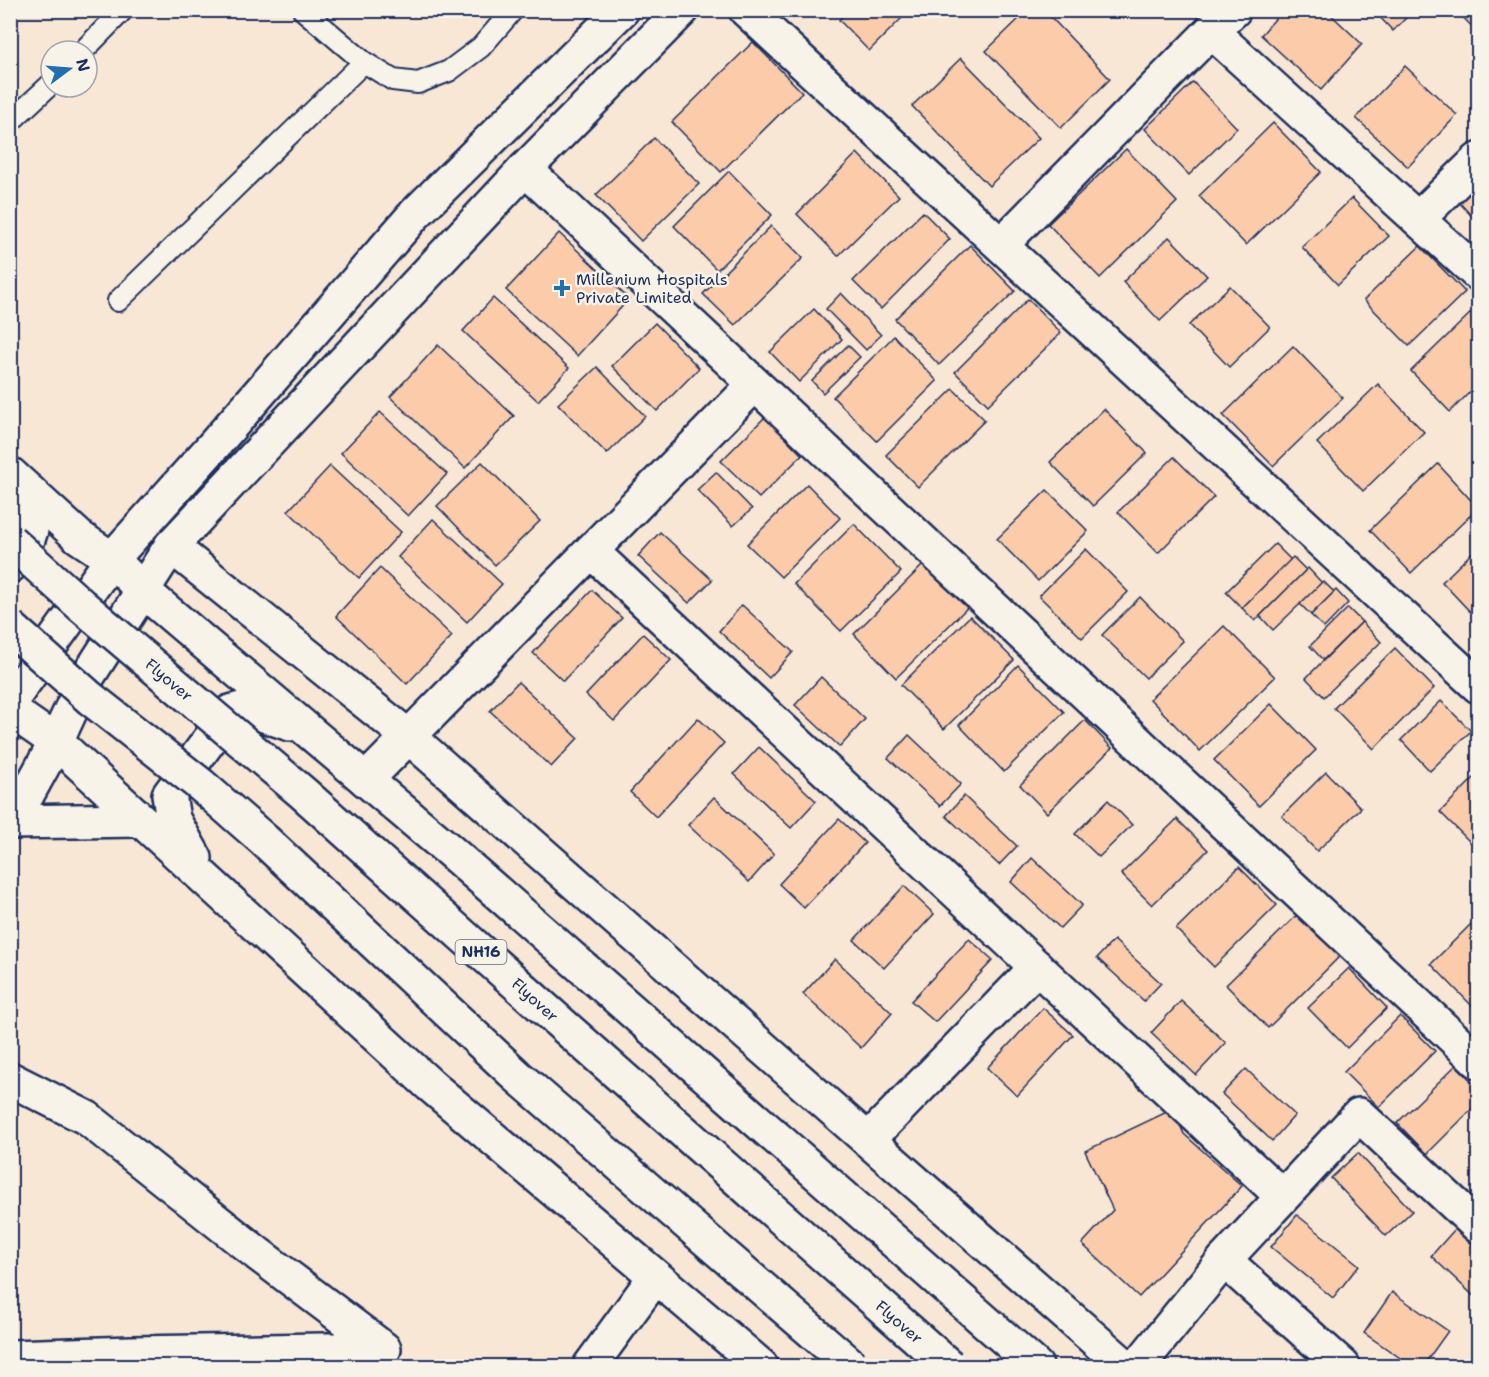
<svg xmlns="http://www.w3.org/2000/svg" width="1489" height="1377" viewBox="0 0 1489 1377" font-family="'Shantell Sans',sans-serif">
	<rect width="100%" height="100%" fill="#f8e7d5"/>
	<filter id="ink" filterUnits="userSpaceOnUse"><feTurbulence type="fractalNoise" baseFrequency=".0167" numOctaves="2"/><feDisplacementMap in="SourceGraphic" scale="12" xChannelSelector="R" yChannelSelector="G"/><feConvolveMatrix kernelMatrix="1 2 1 2 8 2 1 2 1" color-interpolation-filters="sRGB"/></filter>
	<g filter="url(#ink)">
		<!-- building -->
		<g fill="#fbcbaa" stroke="#1b2f5e" stroke-width="1.5">
			<path d="M 848,10 L 903,10 L 906,14 L 869,51 L 839,20 Z"/>
			<path d="M 1028,10 L 1044,10 L 1110,79 L 1061,128 L 986,51 Z"/>
			<path d="M 1283,10 L 1326,10 L 1362,44 L 1321,90 L 1261,35 Z"/>
			<path d="M 1373,10 L 1414,10 L 1393,31 Z"/>
			<path d="M 1456,10 L 1478,10 L 1478,33 Z"/>
			<path d="M 753,42 L 802,92 L 721,172 L 672,122 Z"/>
			<path d="M 961,58 L 1039,138 L 989,186 L 912,106 Z"/>
			<path d="M 1405,66 L 1457,115 L 1408,167 L 1356,118 Z"/>
			<path d="M 1193,82 L 1237,128 L 1189,175 L 1145,129 Z"/>
			<path d="M 1273,123 L 1321,172 L 1246,245 L 1199,196 Z"/>
			<path d="M 654,138 L 699,184 L 641,241 L 596,195 Z"/>
			<path d="M 1126,149 L 1177,202 L 1100,278 L 1048,224 Z"/>
			<path d="M 857,153 L 899,196 L 838,256 L 797,214 Z"/>
			<path d="M 729,171 L 772,215 L 717,270 L 674,226 Z"/>
			<path d="M 1478,181 L 1478,223 L 1458,201 Z"/>
			<path d="M 1352,198 L 1389,236 L 1338,285 L 1302,247 Z"/>
			<path d="M 923,212 L 950,239 L 881,309 L 853,281 Z"/>
			<path d="M 771,226 L 803,258 L 735,325 L 703,294 Z"/>
			<path d="M 559,233 L 629,299 L 577,356 L 506,290 Z"/>
			<path d="M 1169,237 L 1207,276 L 1160,321 L 1123,282 Z"/>
			<path d="M 970,245 L 1015,291 L 939,365 L 895,319 Z"/>
			<path d="M 1420,246 L 1465,292 L 1409,346 L 1364,300 Z"/>
			<path d="M 1230,286 L 1270,327 L 1229,367 L 1189,325 Z"/>
			<path d="M 841,293 L 881,335 L 866,350 L 826,309 Z"/>
			<path d="M 493,298 L 569,368 L 538,401 L 463,331 Z"/>
			<path d="M 1028,299 L 1061,333 L 988,405 L 955,372 Z"/>
			<path d="M 1478,306 L 1478,384 L 1450,412 L 1411,371 Z"/>
			<path d="M 814,309 L 842,339 L 799,382 L 770,352 Z"/>
			<path d="M 655,323 L 699,368 L 657,411 L 612,366 Z"/>
			<path d="M 894,336 L 937,381 L 877,441 L 833,397 Z"/>
			<path d="M 438,345 L 514,416 L 465,468 L 390,397 Z"/>
			<path d="M 848,345 L 860,357 L 823,393 L 812,381 Z"/>
			<path d="M 1293,346 L 1343,398 L 1273,466 L 1223,415 Z"/>
			<path d="M 597,367 L 645,416 L 607,454 L 558,404 Z"/>
			<path d="M 1378,384 L 1424,432 L 1363,491 L 1317,443 Z"/>
			<path d="M 953,389 L 985,420 L 918,487 L 886,455 Z"/>
			<path d="M 1104,409 L 1147,453 L 1093,506 L 1050,462 Z"/>
			<path d="M 380,412 L 447,474 L 408,516 L 341,453 Z"/>
			<path d="M 765,417 L 802,455 L 759,498 L 721,461 Z"/>
			<path d="M 1174,457 L 1214,497 L 1158,553 L 1118,512 Z"/>
			<path d="M 482,462 L 540,521 L 495,565 L 437,506 Z"/>
			<path d="M 1438,464 L 1478,508 L 1411,573 L 1370,530 Z"/>
			<path d="M 330,466 L 401,532 L 359,578 L 288,511 Z"/>
			<path d="M 716,472 L 752,509 L 733,526 L 697,490 Z"/>
			<path d="M 807,484 L 840,518 L 781,577 L 747,544 Z"/>
			<path d="M 1047,490 L 1088,531 L 1038,581 L 997,539 Z"/>
			<path d="M 433,519 L 502,584 L 467,622 L 398,557 Z"/>
			<path d="M 854,524 L 901,572 L 841,631 L 794,584 Z"/>
			<path d="M 660,532 L 712,580 L 689,603 L 638,556 Z"/>
			<path d="M 1275,544 L 1291,560 L 1242,608 L 1226,592 Z"/>
			<path d="M 1478,547 L 1478,620 L 1442,582 Z"/>
			<path d="M 1086,549 L 1128,592 L 1082,638 L 1039,596 Z"/>
			<path d="M 1293,557 L 1306,570 L 1255,621 L 1242,608 Z"/>
			<path d="M 928,560 L 971,604 L 896,678 L 854,634 Z"/>
			<path d="M 380,568 L 452,636 L 407,684 L 336,616 Z"/>
			<path d="M 1308,568 L 1322,583 L 1273,630 L 1260,616 Z"/>
			<path d="M 1323,581 L 1334,592 L 1311,615 L 1300,604 Z"/>
			<path d="M 592,590 L 622,618 L 563,681 L 533,653 Z"/>
			<path d="M 1336,590 L 1348,603 L 1324,628 L 1311,615 Z"/>
			<path d="M 1140,597 L 1183,641 L 1146,678 L 1102,635 Z"/>
			<path d="M 742,605 L 793,652 L 769,678 L 719,631 Z"/>
			<path d="M 1348,608 L 1362,622 L 1323,660 L 1310,646 Z"/>
			<path d="M 970,616 L 1014,660 L 944,729 L 901,685 Z"/>
			<path d="M 1362,622 L 1381,642 L 1324,697 L 1306,678 Z"/>
			<path d="M 1224,626 L 1275,677 L 1200,751 L 1150,699 Z"/>
			<path d="M 643,634 L 671,660 L 614,721 L 586,695 Z"/>
			<path d="M 1395,648 L 1434,688 L 1374,749 L 1334,708 Z"/>
			<path d="M 1018,665 L 1064,712 L 1004,772 L 959,725 Z"/>
			<path d="M 821,677 L 865,719 L 840,747 L 795,705 Z"/>
			<path d="M 518,682 L 578,738 L 551,767 L 490,711 Z"/>
			<path d="M 1441,701 L 1471,731 L 1430,771 L 1401,740 Z"/>
			<path d="M 1271,704 L 1316,750 L 1259,806 L 1214,760 Z"/>
			<path d="M 698,718 L 724,743 L 656,817 L 630,792 Z"/>
			<path d="M 1085,720 L 1112,748 L 1047,813 L 1020,785 Z"/>
			<path d="M 909,735 L 961,784 L 940,806 L 888,758 Z"/>
			<path d="M 759,747 L 816,801 L 791,828 L 734,774 Z"/>
			<path d="M 1326,772 L 1361,808 L 1317,851 L 1282,816 Z"/>
			<path d="M 1478,774 L 1478,850 L 1440,812 Z"/>
			<path d="M 964,796 L 1017,846 L 999,865 L 946,816 Z"/>
			<path d="M 714,797 L 774,854 L 749,882 L 688,825 Z"/>
			<path d="M 1108,800 L 1132,825 L 1099,857 L 1075,834 Z"/>
			<path d="M 839,819 L 865,843 L 804,908 L 779,884 Z"/>
			<path d="M 1177,819 L 1208,850 L 1152,905 L 1121,874 Z"/>
			<path d="M 1032,858 L 1082,905 L 1060,928 L 1011,882 Z"/>
			<path d="M 1239,867 L 1277,905 L 1214,967 L 1176,929 Z"/>
			<path d="M 904,886 L 934,914 L 884,968 L 854,940 Z"/>
			<path d="M 1300,912 L 1342,954 L 1268,1028 L 1226,985 Z"/>
			<path d="M 1478,917 L 1478,1012 L 1431,964 Z"/>
			<path d="M 969,939 L 993,960 L 935,1022 L 911,1001 Z"/>
			<path d="M 1114,940 L 1161,983 L 1144,1001 L 1097,958 Z"/>
			<path d="M 835,959 L 892,1013 L 861,1048 L 803,994 Z"/>
			<path d="M 1349,968 L 1387,1008 L 1347,1048 L 1308,1008 Z"/>
			<path d="M 1181,1001 L 1226,1043 L 1196,1075 L 1151,1033 Z"/>
			<path d="M 1043,1008 L 1073,1035 L 1017,1096 L 987,1068 Z"/>
			<path d="M 1400,1016 L 1435,1051 L 1379,1107 L 1344,1072 Z"/>
			<path d="M 1456,1065 L 1478,1088 L 1478,1103 L 1427,1154 L 1397,1123 Z"/>
			<path d="M 1246,1069 L 1295,1115 L 1272,1141 L 1222,1094 Z"/>
			<path d="M 1173,1109 L 1184,1134 L 1242,1186 L 1139,1297 L 1082,1244 L 1113,1210 L 1085,1151 Z"/>
			<path d="M 1358,1153 L 1412,1211 L 1386,1236 L 1331,1178 Z"/>
			<path d="M 1297,1215 L 1359,1265 L 1333,1298 L 1271,1247 Z"/>
			<path d="M 1455,1229 L 1478,1251 L 1478,1300 L 1431,1256 Z"/>
			<path d="M 1392,1292 L 1448,1331 L 1423,1366 L 1412,1366 L 1364,1333 Z"/>
		</g>
		<g fill="none" stroke-linecap="round" stroke-linejoin="round">
			<defs>
				<g id="service">
					<path d="M 303,10 L 364,62 L 393,80 L 418,83 L 449,71 L 481,47 L 513,10"/>
					<path d="M 83,51 L 123,10"/>
					<path d="M 10,122 L 51,84"/>
					<path d="M 118,301 L 364,62"/>
				</g>
				<g id="minor">
					<path d="M 746,10 L 1478,686"/>
					<path d="M 1211,31 L 1478,274"/>
					<path d="M 525,169 L 1478,1061"/>
					<path d="M 1418,219 L 1478,160"/>
					<path d="M 1001,245 L 1211,31 L 1234,10"/>
					<path d="M 171,546 L 409,737 L 1125,1366"/>
					<path d="M 591,551 L 1282,1196"/>
					<path d="M 366,780 L 754,385"/>
					<path d="M 10,1079 L 87,1118 L 258,1254 L 384,1349 L 131,1353 L 10,1357"/>
					<path d="M 868,1140 L 1037,967"/>
					<path d="M 1224,1260 L 1343,1366"/>
					<path d="M 590,1366 L 655,1277"/>
					<path d="M 1138,1366 L 1224,1260 L 1359,1115 L 1478,1226"/>
				</g>
				<g id="tertiary">
					<path d="M 10,474 L 79,537 L 112,559 L 142,590 L 450,851 L 1036,1366"/>
					<path d="M 10,566 L 26,545 L 31,530 L 30,492"/>
					<path d="M 10,702 L 112,559 L 215,444 L 415,214 L 622,10"/>
					<path d="M 10,710 L 56,742 L 430,1085 L 761,1366"/>
					<path d="M 10,819 L 22,804 L 56,742 L 83,684 L 171,546 L 525,169 L 682,10"/>
					<path d="M 10,822 L 140,820"/>
					<path d="M 195,858 L 173,819 L 169,795 L 230,712 L 244,708 L 290,724"/>
				</g>
			</defs>
			<!-- service casing -->
			<use href="#service" stroke="#1b2f5e" stroke-width="24"/>
			<!-- minor casing -->
			<use href="#minor" stroke="#1b2f5e" stroke-width="38"/>
			<!-- tertiary casing -->
			<use href="#tertiary" stroke="#1b2f5e" stroke-width="38"/>
			<!-- service -->
			<use href="#service" stroke="#f7f3e8" stroke-width="20"/>
			<!-- minor -->
			<use href="#minor" stroke="#f7f3e8" stroke-width="33"/>
			<!-- tertiary -->
			<use href="#tertiary" stroke="#f7f3e8" stroke-width="33"/>
			<defs>
				<g id="trunk-bridge">
					<path d="M 10,541 L 81,605 L 303,793 L 565,1027 L 949,1366"/>
					<path d="M 10,627 L 90,698 L 201,785 L 264,840 L 517,1076 L 852,1366"/>
				</g>
			</defs>
			<!-- trunk-bridge casing -->
			<use href="#trunk-bridge" stroke="#1b2f5e" stroke-width="38" stroke-linecap="butt"/>
			<!-- trunk-bridge -->
			<use href="#trunk-bridge" stroke="#f7f3e8" stroke-width="33"/>
		</g>
	</g>
	<!-- markers -->
	<path fill="#1f6fb2" stroke="#f7f3e8" stroke-width="2" d="M559 279h6v6h6v6h-6v6h-6v-6h-6v-6h6z"/>
	<g text-anchor="middle" dominant-baseline="central" stroke-width="5" stroke-linejoin="round" paint-order="stroke">
		<!-- shield labels -->
		<rect fill="#f7f3e8" stroke="#5d6a87" stroke-width="1.5" x="455.5" y="940" width="51" height="24" rx="4.5"/>
		<g font-size="15" font-weight="bold" fill="#1b2f5e">
			<text x="481" y="952">NH16</text>
		</g>
		<!-- poi labels -->
		<g font-size="16" fill="#1b2f5e" stroke="#f7f3e8" text-anchor="start">
			<text x="576" y="279">Millenium Hospitals<tspan x="576" dy="18">Private Limited</tspan></text>
		</g>
		<!-- street labels -->
		<g font-size="16" fill="#1b2f5e" stroke="#f7f3e8">
			<text transform="translate(169 680) rotate(40)">Flyover</text>
			<text transform="translate(535 1000) rotate(42)">Flyover</text>
			<text transform="translate(899 1322) rotate(41)">Flyover</text>
		</g>
	</g>
	<!-- margin -->
	<rect width="1489" height="1377" fill="none" stroke="#f7f3e8" stroke-width="36"/>
	<rect x="18" y="18" width="1453" height="1341" fill="none" stroke="#1b2f5e" stroke-width="2" filter="url(#ink)"/>
	<!-- north arrow -->
	<g transform="translate(69 69) rotate(74)"><circle r="28" fill="#f7f3e8" stroke="#9fa5b1" stroke-width="1.5"/>
	<path d="M0-4.5L10 22L0 15L-10 22Z" fill="#1f6fb2"/>
	<text y="-9" font-size="16" font-weight="bold" text-anchor="middle" fill="#1b2f5e">N</text>
	</g>
</svg>
